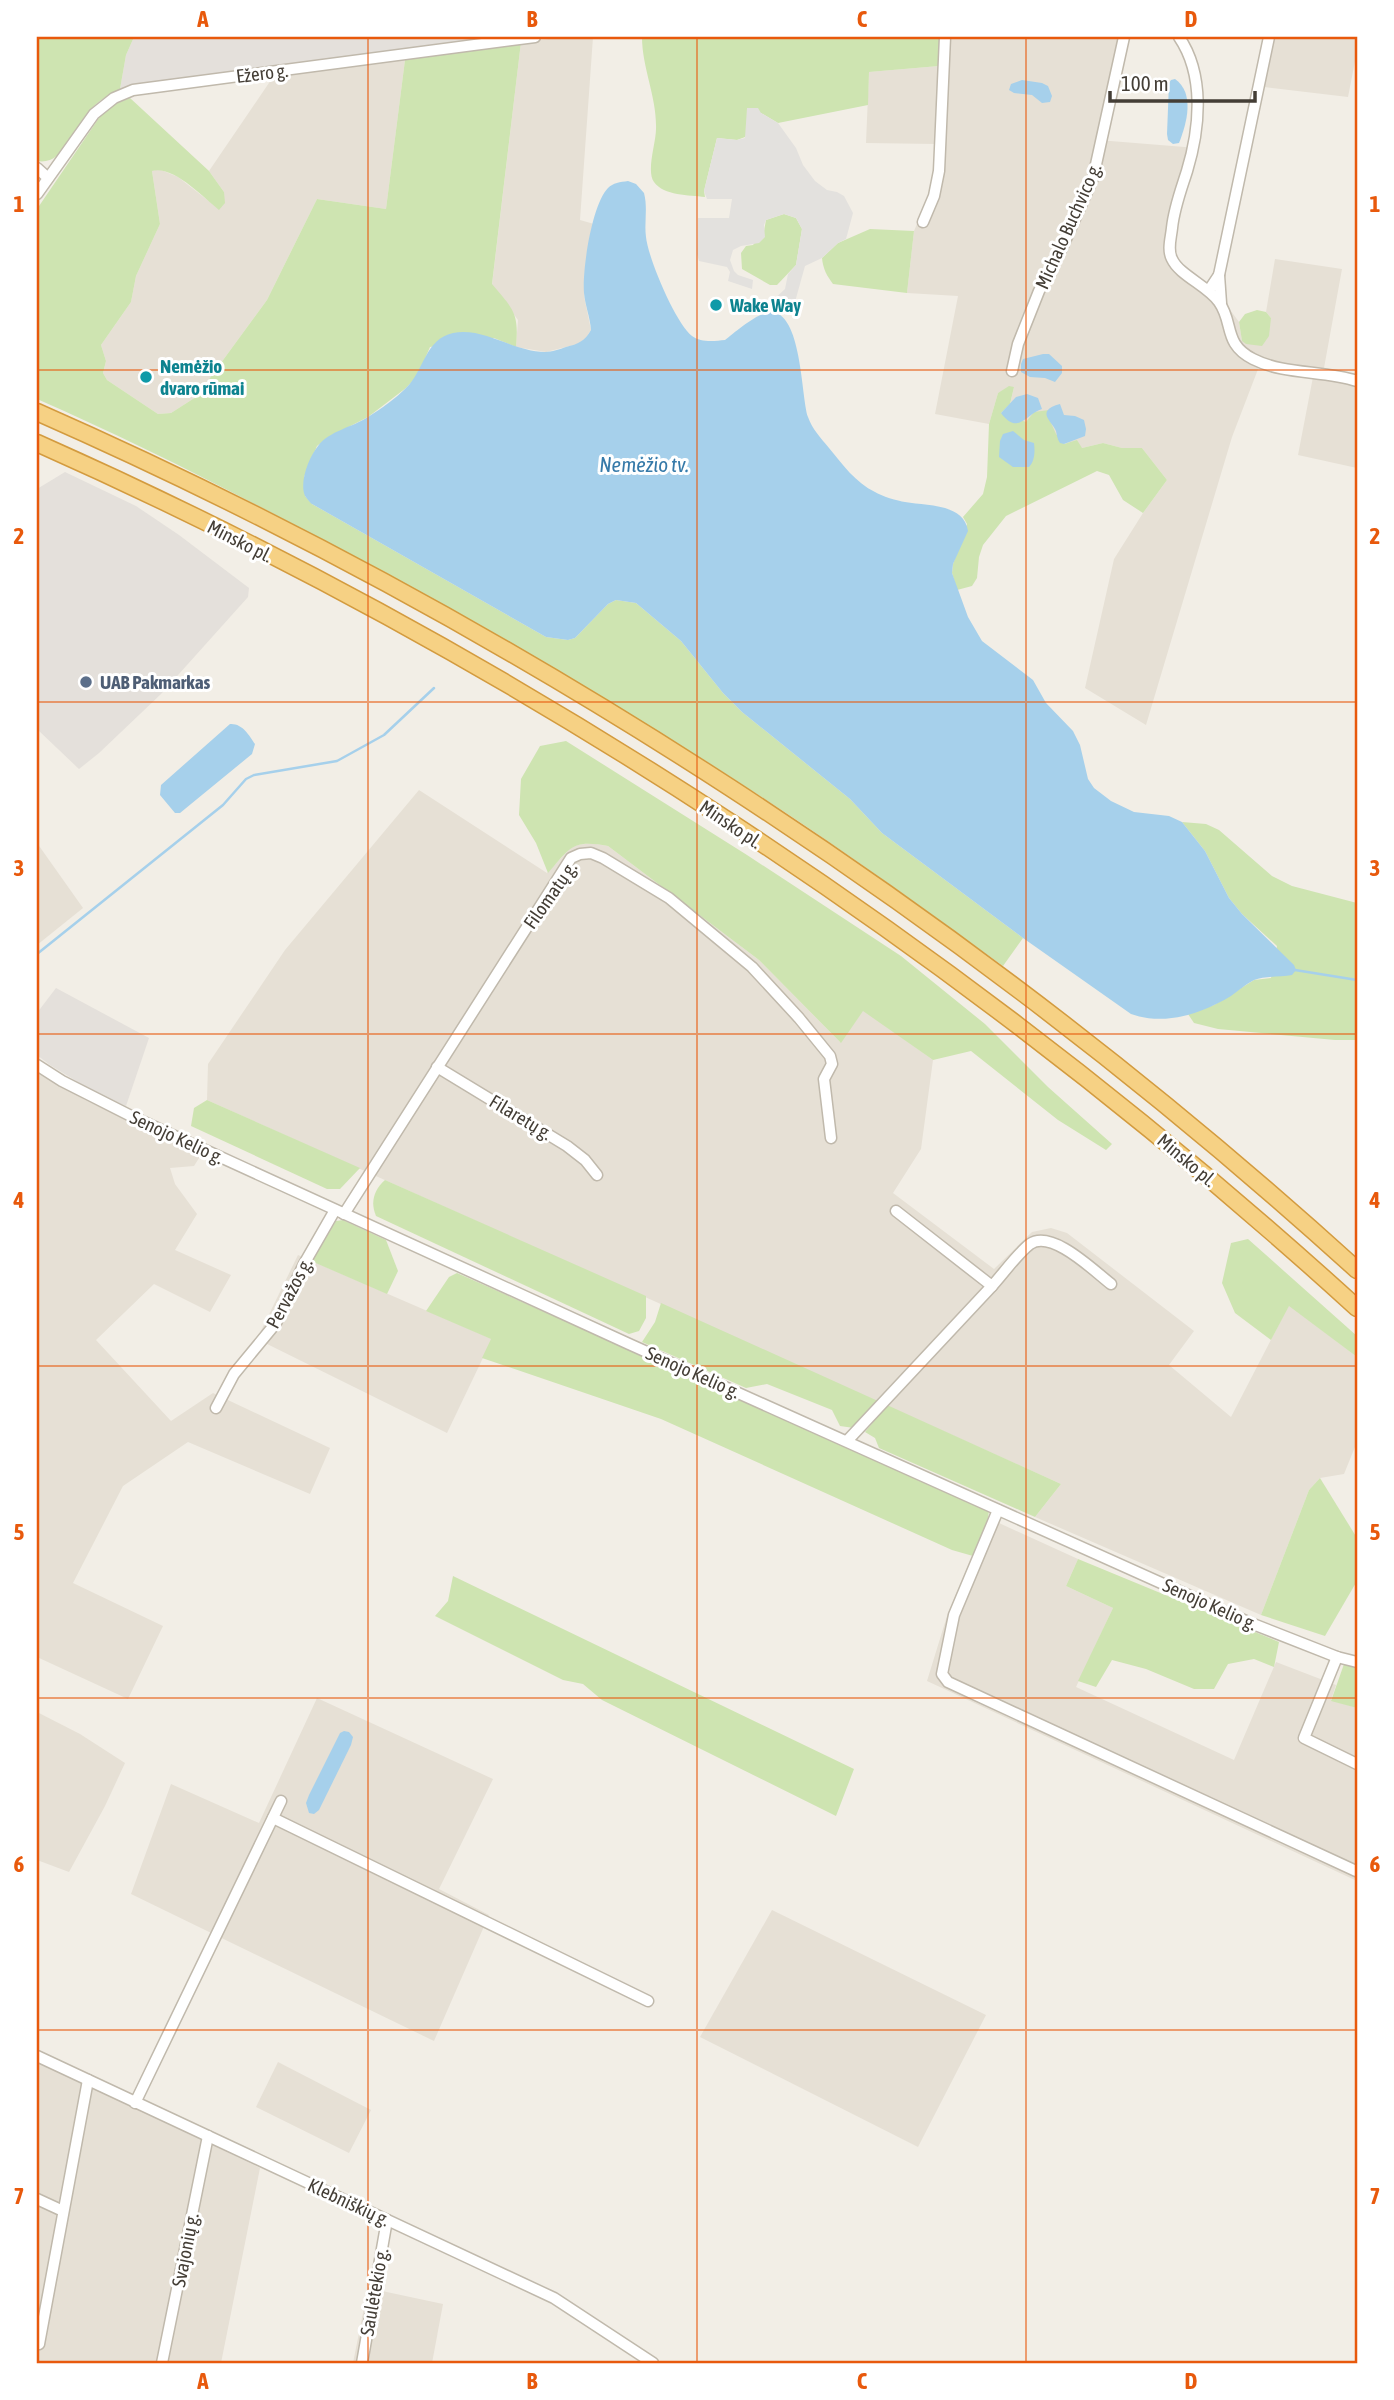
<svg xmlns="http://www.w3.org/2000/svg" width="1394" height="2400" viewBox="0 0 1394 2400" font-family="'Asap Condensed',sans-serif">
	<rect width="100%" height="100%" fill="#f2eee6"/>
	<!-- residential -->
	<g fill="#e6e0d5">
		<path d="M 567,37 L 593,37 L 580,220 L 594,224 L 589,243 L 584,296 L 591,330 L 586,338 L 578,344 L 546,352 L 516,347 L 518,320 L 492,285 L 521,42 Z"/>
		<path d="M 940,37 L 1118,37 L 1098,140 L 1197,148 L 1178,210 L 1174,243 L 1175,252 L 1182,265 L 1221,297 L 1228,307 L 1239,322 L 1242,341 L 1271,318 L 1266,312 L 1275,259 L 1342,269 L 1324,368 L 1357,374 L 1357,468 L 1298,455 L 1313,377 L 1260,364 L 1232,437 L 1146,725 L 1085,688 L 1114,559 L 1143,513 L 1167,480 L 1142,448 L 1122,448 L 1103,443 L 1082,448 L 1004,418 L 1010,404 L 1014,387 L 998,393 L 989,424 L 935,414 L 958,296 L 907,293 L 914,231 L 930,193 L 936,144 L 866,143 L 869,72 L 939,66 Z"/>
		<path d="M 1265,37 L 1357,37 L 1357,51 L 1348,97 L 1256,86 Z"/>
		<path d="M 405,60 L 386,209 L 317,199 L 267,300 L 196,397 L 171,413 L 158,414 L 107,380 L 103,373 L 106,361 L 101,345 L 131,302 L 136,276 L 160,224 L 152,171 L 159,169 L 178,177 L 219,209 L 224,192 L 209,171 L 273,77 Z"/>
		<path d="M 419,790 L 547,873 L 572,846 L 591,843 L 608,846 L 759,960 L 840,1042 L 863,1010 L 933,1060 L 921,1149 L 893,1193 L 994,1269 L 1032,1232 L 1051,1228 L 1067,1233 L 1194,1331 L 1169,1365 L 1231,1417 L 1289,1305 L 1357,1357 L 1357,1442 L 1344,1474 L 1320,1478 L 1309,1490 L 1261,1615 L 1035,1517 L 1061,1484 L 207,1100 L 208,1064 L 285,950 Z"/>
		<path d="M 37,843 L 83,908 L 37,945 Z"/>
		<path d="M 37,1070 L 85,1100 L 201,1155 L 194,1166 L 170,1168 L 175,1184 L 197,1214 L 175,1250 L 231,1275 L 210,1312 L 154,1284 L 96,1340 L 171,1421 L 213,1393 L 330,1448 L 310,1494 L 188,1442 L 123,1486 L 73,1583 L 163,1626 L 128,1699 L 37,1657 Z"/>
		<path d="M 298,1255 L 492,1339 L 447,1433 L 257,1339 Z"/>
		<path d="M 988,1518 L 1078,1559 L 1066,1586 L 1113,1608 L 1076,1687 L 1234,1760 L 1276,1662 L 1336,1685 L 1331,1700 L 1357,1708 L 1357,1881 L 927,1681 L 947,1616 Z"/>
		<path d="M 317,1698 L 493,1779 L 439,1889 L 489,1915 L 434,2041 L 131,1894 L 171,1784 L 259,1823 Z"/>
		<path d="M 37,1712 L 80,1734 L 125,1763 L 105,1806 L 69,1872 L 37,1860 Z"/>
		<path d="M 772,1910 L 986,2015 L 918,2147 L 700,2037 Z"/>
		<path d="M 37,2060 L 260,2168 L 221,2363 L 37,2363 Z"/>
		<path d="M 278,2062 L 371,2110 L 349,2153 L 256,2107 Z"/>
		<path d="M 368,2288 L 443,2304 L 432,2363 L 353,2363 Z"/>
	</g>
	<!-- industrial -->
	<g fill="#e4e0db">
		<path d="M 134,37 L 488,37 L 120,89 L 126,55 Z"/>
		<path d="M 65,472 L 136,506 L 179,535 L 249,588 L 248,597 L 161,694 L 99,753 L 79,769 L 37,729 L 37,489 Z"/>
		<path d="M 56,988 L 149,1038 L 126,1106 L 96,1093 L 50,1065 L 37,1055 L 37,1013 Z"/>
	</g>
	<!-- green -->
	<g fill="#cee4b1">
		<path d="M 37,37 L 134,37 L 126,55 L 120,89 C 108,95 98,101 89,111 C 74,128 64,166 37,161 Z"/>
		<path d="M 642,37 L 940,37 L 939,66 L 869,72 L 868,105 L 778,123 L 761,113 L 745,137 L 737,140 L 717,138 L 704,191 L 705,197 C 689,195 664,196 654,182 C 646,171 656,143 656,129 C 657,97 642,68 642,37 Z"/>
		<path d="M 521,42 L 492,284 C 514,310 519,313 516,347 L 494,338 L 430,347 L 418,375 L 406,388 L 368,417 L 327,438 L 317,446 L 304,477 L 305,496 L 312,504 L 546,637 L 568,640 L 575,638 L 608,604 L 616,600 L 636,603 L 681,641 L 723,693 L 742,712 L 850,799 L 882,833 L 1023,938 L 1003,966 C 939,920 875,873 810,829 C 658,727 501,635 340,549 C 241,496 140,444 37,399 L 37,209 L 103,112 L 115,104 L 130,98 L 209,171 L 224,192 L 225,203 L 219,210 C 203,197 173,165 152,171 L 160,224 L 136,276 L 131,302 L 101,345 L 106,361 L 103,373 L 107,380 L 158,414 L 171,413 L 196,397 L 267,300 L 317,199 L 386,209 L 405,60 Z"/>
		<path d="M 784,214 L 796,218 L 802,229 L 796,265 L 777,285 L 770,285 L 742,269 L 741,253 L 746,246 L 753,245 L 764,231 L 766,220 Z"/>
		<path d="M 870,229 L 914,231 L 907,293 L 833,284 C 827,276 823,269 822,258 L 838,243 Z"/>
		<path d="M 1257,310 L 1266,312 L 1271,318 L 1269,336 L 1262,346 L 1246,344 L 1242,341 L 1239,322 L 1245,314 Z"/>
		<path d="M 1009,386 L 1014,387 L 1010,404 L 1001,413 L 1026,422 L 1034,412 L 1049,410 L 1047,414 L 1056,434 L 1064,444 L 1077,440 L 1082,448 L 1103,443 L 1122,448 L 1142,448 L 1167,480 L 1143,513 L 1123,500 L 1109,475 L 1097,471 L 1006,516 L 983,545 L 979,557 L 977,578 L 972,586 L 957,590 L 952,573 L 953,564 L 967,524 L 963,517 L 983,494 L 987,477 L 989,424 L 998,393 Z"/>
		<path d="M 566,741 L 747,855 L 901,956 L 985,1024 L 1048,1087 L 1112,1144 L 1106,1150 L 1058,1120 L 971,1051 L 933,1060 L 863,1011 L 841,1043 L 759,960 L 608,846 C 572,839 570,848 548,873 L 536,843 L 519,815 L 521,779 L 540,746 Z"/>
		<path d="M 1182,822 L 1206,824 L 1219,830 L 1272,876 L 1292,886 L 1357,903 L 1357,1040 L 1335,1040 L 1218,1029 L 1194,1023 L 1188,1014 L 1214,1005 L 1254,980 L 1271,978 L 1277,946 L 1242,914 L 1229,898 L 1205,851 Z"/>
		<path d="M 207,1100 L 360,1168 L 340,1189 L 327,1189 L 191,1126 L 194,1108 Z"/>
		<path d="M 385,1180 L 646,1296 L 646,1318 L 639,1331 L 629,1334 L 376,1216 C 370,1202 374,1190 385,1180 Z"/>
		<path d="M 343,1220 L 386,1240 L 398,1271 L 387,1294 L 311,1261 L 336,1221 Z"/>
		<path d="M 1248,1239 L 1357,1336 L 1357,1357 L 1289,1306 L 1271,1340 L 1235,1313 L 1222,1283 L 1231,1243 Z"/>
		<path d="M 457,1273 L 989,1510 L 988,1518 L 973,1556 L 952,1550 L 661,1419 L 482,1358 L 491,1339 L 426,1311 L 449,1277 Z"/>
		<path d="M 661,1303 L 878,1401 L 854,1428 L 840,1426 L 832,1410 L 767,1384 L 746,1388 L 642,1342 L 655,1322 Z"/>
		<path d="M 887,1405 L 1061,1484 L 1035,1517 L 879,1448 L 875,1438 L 865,1432 Z"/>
		<path d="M 1320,1478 L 1357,1538 L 1357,1581 L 1325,1636 L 1261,1615 L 1309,1490 Z"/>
		<path d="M 1078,1559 L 1279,1642 L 1274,1667 L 1254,1659 L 1228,1664 L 1214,1689 L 1194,1689 L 1146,1669 L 1112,1660 L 1096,1687 L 1078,1681 L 1113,1608 L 1066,1586 Z"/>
		<path d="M 453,1576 L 854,1769 L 836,1816 L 602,1700 L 583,1684 L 563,1680 L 435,1616 L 448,1601 Z"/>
		<path d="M 1344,1664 L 1357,1667 L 1357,1708 L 1331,1701 Z"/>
	</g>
	<!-- parking -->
	<path fill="#e3e1de" d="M 747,108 L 758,108 L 761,113 L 778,123 L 796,148 L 803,165 L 815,181 L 827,190 L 837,192 L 844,196 L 853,213 L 846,239 L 838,243 L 822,258 L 805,266 L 793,309 L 787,315 L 770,303 L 785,289 L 788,274 L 796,265 L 802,229 L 796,218 L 784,214 L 766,220 L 764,225 L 765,237 L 759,243 L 741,246 L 733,250 L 730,260 L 734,271 L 738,275 L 753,280 L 752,289 L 728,281 L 730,272 L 727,267 L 699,261 L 697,254 L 698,218 L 729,218 L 732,199 L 707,199 L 704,191 L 717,138 L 737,140 L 745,138 Z"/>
	<!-- water -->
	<g fill="#a6d0eb">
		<path d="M 1175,79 C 1195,93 1187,123 1179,143 L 1173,144 L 1168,140 L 1167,134 L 1169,83 L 1171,80 Z"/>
		<path d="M 1022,80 L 1042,83 L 1048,86 L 1052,96 L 1050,102 L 1042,103 L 1032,95 L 1014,93 L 1009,90 L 1011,84 Z"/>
		<path d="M 628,181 L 636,184 L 644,193 C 648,208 644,223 646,237 C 648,258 676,324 692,336 C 701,343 715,341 725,340 C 735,332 757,313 770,312 C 802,311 801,395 808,417 C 812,429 821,438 829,448 C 842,464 856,483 875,492 C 881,496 898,501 905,502 C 926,506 964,503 968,531 L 953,564 L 952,573 L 968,617 L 982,641 L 1033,680 L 1046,703 L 1073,731 L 1080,745 L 1088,779 L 1094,788 L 1111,801 L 1134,812 L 1169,816 L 1182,822 L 1205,851 L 1229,898 L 1242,914 L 1294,965 L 1296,970 L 1292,975 C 1281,977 1265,976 1254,980 C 1246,984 1238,991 1231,996 C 1201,1014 1165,1026 1131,1014 L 1023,938 L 882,833 L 850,799 L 742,712 L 723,693 L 681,641 L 636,603 L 616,600 L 608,604 L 575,638 L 568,640 L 546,637 L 312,504 C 311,504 305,496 305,496 C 299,482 309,457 318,446 C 329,431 353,427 368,417 C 381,409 396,398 406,388 C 424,371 425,339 453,333 C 485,327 513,352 545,352 C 552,352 560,349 566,347 C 578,344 585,341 591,330 C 590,317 585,305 584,293 C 582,270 592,204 608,188 C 613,183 620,182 628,181 Z"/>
		<path d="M 1043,354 L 1049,354 L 1062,366 L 1062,373 L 1055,382 L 1045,378 L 1030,377 L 1021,372 L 1021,364 L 1023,359 Z"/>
		<path d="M 1027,394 L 1038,398 L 1042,409 C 1026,414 1018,436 1001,413 L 1016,397 Z"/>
		<path d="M 1060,404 L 1064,415 L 1075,416 L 1084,420 L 1086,429 L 1085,436 L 1064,444 L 1060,443 C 1057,439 1057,435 1056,431 C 1053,422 1034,411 1060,404 Z"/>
		<path d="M 1013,431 L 1024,440 L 1034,443 C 1035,451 1035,461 1029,467 L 1013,467 L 999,457 L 1000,441 L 1003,434 Z"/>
		<path d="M 230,724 C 242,723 249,735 255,744 L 252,754 L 180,813 L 175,813 L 160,795 L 161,785 Z"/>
		<path d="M 344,1731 L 349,1732 L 353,1737 L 351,1745 L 319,1810 L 314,1814 L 309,1813 L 306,1803 L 309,1795 L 340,1733 Z"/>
	</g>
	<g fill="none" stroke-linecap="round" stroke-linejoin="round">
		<!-- stream -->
		<g stroke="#a6d0eb" stroke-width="2.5">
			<path d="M 37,954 L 223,805 L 246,779 L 254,775 L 337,761 L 384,735 L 434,688"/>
			<path d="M 1295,970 L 1357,980"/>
		</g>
		<defs>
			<g id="minor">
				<path d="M 1179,37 C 1205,75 1200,128 1187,171 C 1181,190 1174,208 1172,228 C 1171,238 1167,250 1172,259 C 1179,275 1208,286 1219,302 C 1234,323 1223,344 1253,359 C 1284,375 1324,370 1357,381"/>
				<path d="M 37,168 L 48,178"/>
				<path d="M 37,194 L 94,114 L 114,98 L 133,90 L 535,37"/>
				<path d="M 923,222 L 934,196 L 939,171 L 945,37"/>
				<path d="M 1219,275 L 1269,37"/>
				<path d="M 1209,290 L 1219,275 L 1221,303"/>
				<path d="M 1012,371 L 1018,344 L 1039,291 L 1062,248 L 1093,178 L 1124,37"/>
				<path d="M 37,1065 L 62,1081 L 133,1117 L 629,1344 L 1248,1622 L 1337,1657 L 1357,1662"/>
				<path d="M 437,1067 L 567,1146 L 585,1160 L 597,1175"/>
				<path d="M 896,1211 L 992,1286 C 1003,1274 1018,1253 1030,1244 C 1052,1229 1094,1271 1111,1284"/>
				<path d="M 344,1214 L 571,858 L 580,854 L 591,853 L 603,858 L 669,898 L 752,967 L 799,1018 L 830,1056 L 832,1064 L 824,1079 L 831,1138"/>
				<path d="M 216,1408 L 234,1374 L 276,1323 L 304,1264 L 335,1210"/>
				<path d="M 847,1441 L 992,1286"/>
				<path d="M 998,1510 L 954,1615 L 942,1674 L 948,1682 L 1356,1871"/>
				<path d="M 1337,1657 L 1304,1738 L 1357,1764"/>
				<path d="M 273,1818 L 648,2001"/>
				<path d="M 37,2056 L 554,2298 L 653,2363"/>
				<path d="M 135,2103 L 281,1801"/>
				<path d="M 37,2199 L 63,2211"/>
				<path d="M 37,2343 L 39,2344 L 88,2080"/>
				<path d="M 162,2363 L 208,2136"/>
				<path d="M 362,2363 L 387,2220"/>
			</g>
			<g id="trunk">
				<path d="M 37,412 C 514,622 972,920 1357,1270"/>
				<path d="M 37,443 C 515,655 971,956 1357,1308"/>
			</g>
		</defs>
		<!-- minor casing -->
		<use href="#minor" stroke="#c0b9ac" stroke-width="13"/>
		<!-- trunk casing -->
		<use href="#trunk" stroke="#d39b3f" stroke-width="19"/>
		<!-- minor -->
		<use href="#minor" stroke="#fff" stroke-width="10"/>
		<!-- trunk -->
		<use href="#trunk" stroke="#f6d184" stroke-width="16"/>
	</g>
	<!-- grid -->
	<path fill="none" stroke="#e8590c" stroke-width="2" stroke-opacity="0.55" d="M 368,37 L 368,2363M 697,37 L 697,2363M 1026,37 L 1026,2363M 37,370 L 1357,370M 37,702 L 1357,702M 37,1034 L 1357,1034M 37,1366 L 1357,1366M 37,1698 L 1357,1698M 37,2030 L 1357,2030"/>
	<!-- markers -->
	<g fill="#0f9aa8" stroke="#fff" stroke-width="2.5">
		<circle cx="716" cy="305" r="7"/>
		<circle cx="146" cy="377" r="7"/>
	</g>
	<circle fill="#5c6f8a" stroke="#fff" stroke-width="2.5" cx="86" cy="682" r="7"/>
	<g text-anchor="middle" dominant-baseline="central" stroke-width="6" stroke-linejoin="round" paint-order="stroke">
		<!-- street labels -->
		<g font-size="19" fill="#443e36" stroke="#fff">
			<text transform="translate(262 73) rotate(-7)">Ežero g.</text>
			<text transform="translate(1068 226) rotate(-66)">Michalo Buchvico g.</text>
			<text transform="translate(240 541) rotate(27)">Minsko pl.</text>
			<text transform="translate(731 824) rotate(34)">Minsko pl.</text>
			<text transform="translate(550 895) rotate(-55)">Filomatų g.</text>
			<text transform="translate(521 1117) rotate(31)">Filaretų g.</text>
			<text transform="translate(177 1137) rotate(25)">Senojo Kelio g.</text>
			<text transform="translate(1187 1160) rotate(40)">Minsko pl.</text>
			<text transform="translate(289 1293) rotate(-62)">Pervažos g.</text>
			<text transform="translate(693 1372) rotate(24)">Senojo Kelio g.</text>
			<text transform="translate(1210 1604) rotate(24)">Senojo Kelio g.</text>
			<text transform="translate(349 2202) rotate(25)">Klebniškių g.</text>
			<text transform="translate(185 2250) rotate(-79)">Svajonių g.</text>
			<text transform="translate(374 2292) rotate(-80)">Saulėtekio g.</text>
		</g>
		<!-- culture labels -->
		<g font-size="19" font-weight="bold" fill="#0d838f" stroke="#fff" text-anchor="start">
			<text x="730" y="305">Wake Way</text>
			<text x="160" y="366">Nemėžio<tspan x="160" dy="22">dvaro rūmai</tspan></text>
		</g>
		<!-- service labels -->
		<g font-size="19" font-weight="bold" fill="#4e5e75" stroke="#fff" text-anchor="start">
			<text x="100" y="682">UAB Pakmarkas</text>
		</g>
		<!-- water labels -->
		<g font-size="21" font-style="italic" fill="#367aa9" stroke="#fff">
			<text x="644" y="464">Nemėžio tv.</text>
		</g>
	</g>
	<!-- border -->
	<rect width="1394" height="2400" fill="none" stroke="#ffffff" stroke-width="77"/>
	<!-- scale -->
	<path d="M1110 91v10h145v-10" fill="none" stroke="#443e36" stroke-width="3.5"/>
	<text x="1121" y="91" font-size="21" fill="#443e36" stroke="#ffffff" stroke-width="5" paint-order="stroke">100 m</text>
	<rect x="38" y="38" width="1318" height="2324" fill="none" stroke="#e8590c" stroke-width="2.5"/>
	<g font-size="23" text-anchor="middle" font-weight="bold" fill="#e8590c">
		<text x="203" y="27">A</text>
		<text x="532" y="27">B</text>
		<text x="862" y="27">C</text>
		<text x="1191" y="27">D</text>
		<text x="19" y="212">1</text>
		<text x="1375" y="212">1</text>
		<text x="19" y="544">2</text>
		<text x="1375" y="544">2</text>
		<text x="19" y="876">3</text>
		<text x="1375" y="876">3</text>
		<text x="19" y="1208">4</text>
		<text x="1375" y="1208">4</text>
		<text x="19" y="1540">5</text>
		<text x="1375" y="1540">5</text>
		<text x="19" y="1872">6</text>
		<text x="1375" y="1872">6</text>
		<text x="19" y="2204">7</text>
		<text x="1375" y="2204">7</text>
		<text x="203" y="2389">A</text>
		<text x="532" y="2389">B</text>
		<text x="862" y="2389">C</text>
		<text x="1191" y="2389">D</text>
	</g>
</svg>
